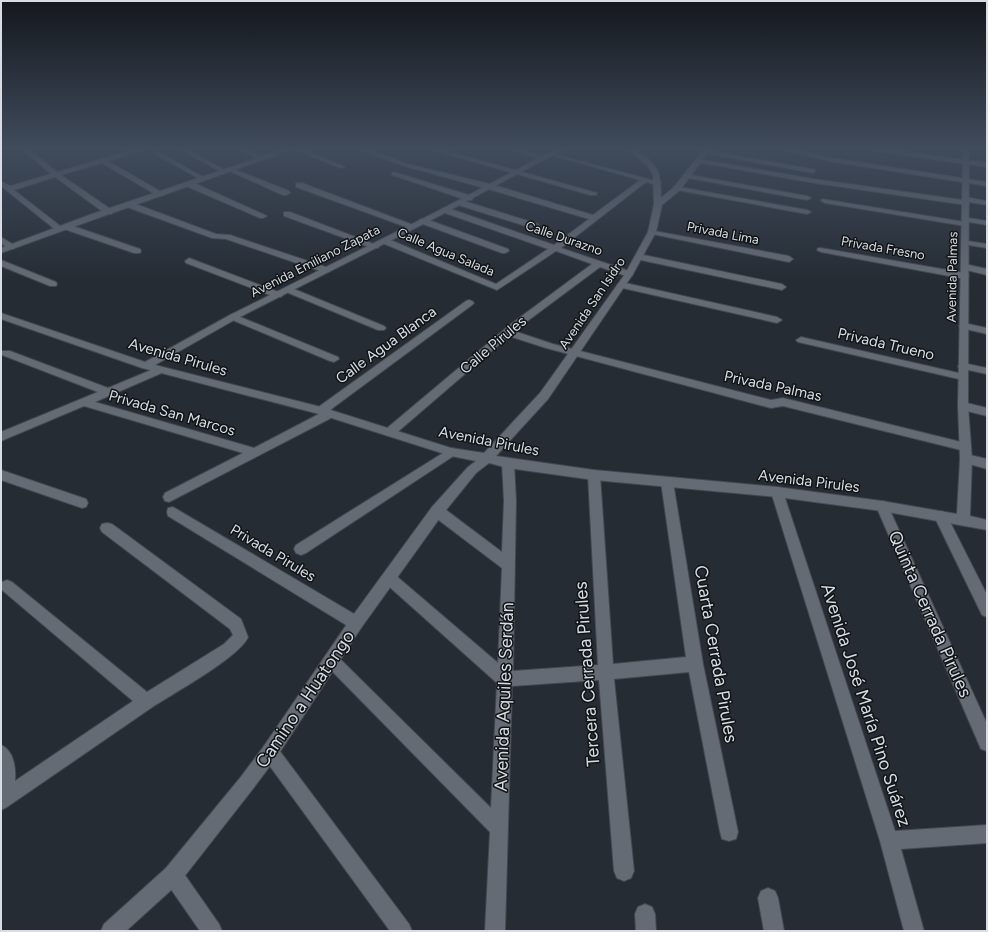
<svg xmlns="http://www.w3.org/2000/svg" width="988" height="932" viewBox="0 0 988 932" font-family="Figtree,sans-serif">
	<rect width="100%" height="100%" fill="#252c34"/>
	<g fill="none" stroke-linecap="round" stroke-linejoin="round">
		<defs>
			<g id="minor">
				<path d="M 22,149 L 29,149 L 57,172 L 135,149 L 142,149 L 141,151 L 108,161 L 165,194 L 161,196 L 158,196 L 102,163 L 61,175 L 112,210 L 112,214 L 106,214 L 55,177 L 14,190 L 64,229 L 60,231 L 57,231 L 1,186 L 1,181 L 10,186 L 51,174 Z"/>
				<path d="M 179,149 L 187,149 L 228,172 L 223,173 Z"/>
				<path d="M 238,149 L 246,149 L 265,159 L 260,160 Z"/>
				<path d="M 294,149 L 303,149 L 345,167 L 340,168 Z"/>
				<path d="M 358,149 L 368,149 L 408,164 L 494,185 L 593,215 L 640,180 L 551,155 L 551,153 L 659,182 L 661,183 L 657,185 L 646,182 L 561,248 L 632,272 L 633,274 L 632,276 L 626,276 L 600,267 L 514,331 L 553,344 L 771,400 L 783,398 L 965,443 L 969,444 L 971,447 L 969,450 L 965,451 L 783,406 L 771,408 L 546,348 L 509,336 L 394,435 L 390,436 L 386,435 L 384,432 L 386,429 L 511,324 L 592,264 L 556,251 L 497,290 L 382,243 L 382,239 L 388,239 L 496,284 L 548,249 L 442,212 L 442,208 L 448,208 L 554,245 L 589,219 L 488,189 L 404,166 Z"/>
				<path d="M 429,149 L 440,149 L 597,193 L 596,195 L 590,195 Z"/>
				<path d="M 508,149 L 519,149 L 547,158 L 544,160 Z"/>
				<path d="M 777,149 L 790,149 L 834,158 L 987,182 L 987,186 L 834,162 Z"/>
				<path d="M 871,149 L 889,149 L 987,163 L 987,167 L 874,151 Z"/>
				<path d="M 705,150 L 813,169 L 816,171 L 813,173 L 703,153 L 702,152 Z"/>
				<path d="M 157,151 L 205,178 L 206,179 L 201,180 L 155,154 L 154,153 Z"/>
				<path d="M 698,159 L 814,179 L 963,200 L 963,197 L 966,197 L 987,201 L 987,205 L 969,202 L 969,205 L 966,205 L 814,183 L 696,162 L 695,161 Z"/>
				<path d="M 231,168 L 289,191 L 290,193 L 286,195 L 283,195 L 229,171 L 228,170 Z"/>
				<path d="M 394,172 L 472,196 L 473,198 L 472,200 L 466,200 L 392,175 L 392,173 Z"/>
				<path d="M 685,174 L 807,196 L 811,198 L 807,200 L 683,177 L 682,176 Z"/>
				<path d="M 186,182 L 192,182 L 267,216 L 263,218 L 260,218 L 186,186 Z"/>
				<path d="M 296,183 L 302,183 L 416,226 L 415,228 L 409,228 L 296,187 Z"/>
				<path d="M 674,186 L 807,210 L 811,212 L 807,214 L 677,190 L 673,188 Z"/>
				<path d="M 822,199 L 965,222 L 969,224 L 965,226 L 825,203 L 821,201 Z"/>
				<path d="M 458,201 L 464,201 L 538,224 L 539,226 L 538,228 L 532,228 L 458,205 Z"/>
				<path d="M 127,203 L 133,203 L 216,234 L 230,235 L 329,268 L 330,270 L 329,272 L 323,272 L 226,239 L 212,238 L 127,207 Z"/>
				<path d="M 284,212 L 290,212 L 379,246 L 378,248 L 372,248 L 284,216 Z"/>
				<path d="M 963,217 L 987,221 L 987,225 L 963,221 Z"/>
				<path d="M 420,219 L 426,219 L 508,249 L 509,251 L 505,253 L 502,253 L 420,223 Z"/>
				<path d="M 64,225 L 70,225 L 140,249 L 141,251 L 140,253 L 134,253 L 64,229 Z"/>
				<path d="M 649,230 L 789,256 L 793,259 L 789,262 L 652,234 L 648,232 Z"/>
				<path d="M 1,237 L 14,245 L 14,249 L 8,249 L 1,243 Z"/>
				<path d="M 962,240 L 987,244 L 987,248 L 962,244 Z"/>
				<path d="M 818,248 L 821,248 L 965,273 L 969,276 L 965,279 L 821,252 L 817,250 Z"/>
				<path d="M 639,254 L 782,284 L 786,287 L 782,290 L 636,259 L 635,257 Z"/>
				<path d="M 189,258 L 281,293 L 283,295 L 281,297 L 275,297 L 186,263 L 185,261 Z"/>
				<path d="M 1,260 L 56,282 L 57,284 L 56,286 L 50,286 L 1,266 Z"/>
				<path d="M 965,264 L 987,269 L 987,275 L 962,269 L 961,267 Z"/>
				<path d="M 621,282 L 777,317 L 782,320 L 777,323 L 618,287 L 617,285 Z"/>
				<path d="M 289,287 L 384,326 L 386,328 L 384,330 L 378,330 L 286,292 L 285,290 Z"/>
				<path d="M 469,300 L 472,301 L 474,303 L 472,305 L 330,410 L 333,411 L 335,414 L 333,417 L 169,502 L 165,501 L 163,497 L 165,493 L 243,453 L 84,406 L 1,441 L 1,432 L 98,392 L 2,355 L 1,353 L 2,351 L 10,351 L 108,388 L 156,368 L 164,368 L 165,370 L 164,372 L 95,402 L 254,448 L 319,414 L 315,411 L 317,408 L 466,301 Z"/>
				<path d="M 233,314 L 338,357 L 339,359 L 334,362 L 330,361 L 230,319 L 228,317 L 230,315 Z"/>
				<path d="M 964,323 L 987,328 L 987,334 L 961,328 L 959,326 Z"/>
				<path d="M 801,337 L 963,374 L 967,375 L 968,377 L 967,379 L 963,380 L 798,342 L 796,340 Z"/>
				<path d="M 963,363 L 987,368 L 987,374 L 959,368 L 958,366 Z"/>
				<path d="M 963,402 L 987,408 L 987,416 L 959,409 L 958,406 L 959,403 Z"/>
				<path d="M 451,448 L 455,449 L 457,452 L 455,455 L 306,553 L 301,555 L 296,553 L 294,549 L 296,545 Z"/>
				<path d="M 966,454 L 987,459 L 987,469 L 962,462 L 960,459 L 962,456 Z"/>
				<path d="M 508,458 L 512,460 L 514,463 L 516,501 L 513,671 L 598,665 L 588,475 L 590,472 L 594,470 L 598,472 L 600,475 L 613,664 L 686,657 L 661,482 L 663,479 L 667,477 L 671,479 L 673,482 L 703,664 L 738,832 L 736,839 L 729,841 L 722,839 L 720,832 L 689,672 L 614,679 L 634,871 L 631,878 L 624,881 L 617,878 L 614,871 L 599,680 L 512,686 L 505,931 L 485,931 L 490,832 L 326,665 L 323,660 L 326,655 L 331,652 L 336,655 L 491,808 L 497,683 L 384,582 L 382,578 L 384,574 L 389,572 L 394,574 L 498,663 L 502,568 L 432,515 L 431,511 L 432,507 L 437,506 L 442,507 L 502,552 L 504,501 L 502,463 L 504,460 Z"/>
				<path d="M 1,470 L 86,499 L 88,503 L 86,507 L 82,508 L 1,480 Z"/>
				<path d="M 777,487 L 781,488 L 783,492 L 895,831 L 987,825 L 987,843 L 901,849 L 924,931 L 904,931 L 880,841 L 771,492 L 773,488 Z"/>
				<path d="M 882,501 L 886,502 L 888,506 L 987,724 L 987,751 L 981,749 L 876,506 L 878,502 Z"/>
				<path d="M 173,507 L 361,618 L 363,623 L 361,628 L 356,630 L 351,628 L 168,516 L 167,512 L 168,508 Z"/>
				<path d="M 940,511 L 945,512 L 987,595 L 987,617 L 982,615 L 934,516 L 935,512 Z"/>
				<path d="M 107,523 L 112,524 L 241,619 L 248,637 C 240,657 172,694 151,708 C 103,741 55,774 7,807 L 1,810 L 1,745 C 14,751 16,768 15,781 L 133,701 L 2,590 L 2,582 L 7,580 L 12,582 L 147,692 L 224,644 L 233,635 L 230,629 L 102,532 L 100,528 L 102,524 Z"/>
				<path d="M 270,744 L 276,746 L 409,924 L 412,931 L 390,931 L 264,758 L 262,752 L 264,746 Z"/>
				<path d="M 173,865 L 180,868 L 219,924 L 222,931 L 200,931 L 166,882 L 163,875 L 166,868 Z"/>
				<path d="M 768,888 L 775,891 L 778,898 L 784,931 L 764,931 L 758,898 L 761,891 Z"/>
				<path d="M 645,904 L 652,907 L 655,914 L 656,931 L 636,931 L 635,914 L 638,907 Z"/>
			</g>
			<g id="secondary">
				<path d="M 284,149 L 294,149 L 98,218 L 1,253 L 1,248 L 92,214 Z"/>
				<path d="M 556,149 L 564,149 L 441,215 L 236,319 L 155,365 L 321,407 L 451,448 L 484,453 L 540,393 L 625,274 L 648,232 L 654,204 L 653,175 L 647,165 L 626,149 C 639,149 656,162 659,175 C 661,182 661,191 661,198 L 674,187 L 704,149 L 711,149 L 680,190 L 662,205 L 656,232 L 633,274 L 548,399 L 496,456 L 594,470 L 777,487 L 882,501 L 957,514 L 960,459 L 958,406 L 963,149 L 969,149 L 968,406 L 972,459 L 970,516 L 987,520 L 987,530 L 882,511 L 777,497 L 594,480 L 508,468 L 489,463 L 476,473 L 442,515 L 361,628 L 276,758 L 252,790 L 180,882 L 126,931 L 101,931 L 104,924 L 166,868 L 240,778 L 264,746 L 351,618 L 432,507 L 468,467 L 476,461 L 451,456 L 319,414 L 142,368 L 1,319 L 1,313 L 145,362 L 230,315 L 436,212 Z"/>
			</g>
		</defs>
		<!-- minor casing -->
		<use href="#minor" stroke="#43484f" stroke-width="2"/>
		<!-- secondary casing -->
		<use href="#secondary" stroke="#43484f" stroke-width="2"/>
		<!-- minor -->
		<use href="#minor" fill="#646b75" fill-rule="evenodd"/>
		<!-- secondary -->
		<use href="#secondary" fill="#646b75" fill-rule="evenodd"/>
	</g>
	<!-- sky -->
	<linearGradient id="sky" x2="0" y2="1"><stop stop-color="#14181d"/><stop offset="0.53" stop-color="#404b5c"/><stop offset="1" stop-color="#404b5c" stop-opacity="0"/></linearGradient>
	<rect width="988" height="280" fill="url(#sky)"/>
	<g text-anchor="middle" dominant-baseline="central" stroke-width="3" stroke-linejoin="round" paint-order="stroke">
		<!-- far-street labels -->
		<g font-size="13" fill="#d9dde3" stroke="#111417">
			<text transform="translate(723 233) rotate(11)">Privada Lima</text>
			<text transform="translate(564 238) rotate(19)">Calle Durazno</text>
			<text transform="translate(883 248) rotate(10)">Privada Fresno</text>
			<text transform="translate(446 252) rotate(23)">Calle Agua Salada</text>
			<text transform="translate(315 261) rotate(-27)">Avenida Emiliano Zapata</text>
			<text transform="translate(952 277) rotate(-89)">Avenida Palmas</text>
			<text transform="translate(592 303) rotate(-56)">Avenida San Isidro</text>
		</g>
		<!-- street labels -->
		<g font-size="15" fill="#d9dde3" stroke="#111417">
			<text transform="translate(886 344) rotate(13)">Privada Trueno</text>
			<text transform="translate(386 345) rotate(-36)">Calle Agua Blanca</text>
			<text transform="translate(493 345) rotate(-40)">Calle Pirules</text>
			<text transform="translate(178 357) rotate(16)">Avenida Pirules</text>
			<text transform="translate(773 386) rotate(12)">Privada Palmas</text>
			<text transform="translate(172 413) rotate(16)">Privada San Marcos</text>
			<text transform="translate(489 441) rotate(11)">Avenida Pirules</text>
			<text transform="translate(809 481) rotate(7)">Avenida Pirules</text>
			<text transform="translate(273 553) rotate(31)">Privada Pirules</text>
		</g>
		<!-- near-street labels -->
		<g font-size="18" fill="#d9dde3" stroke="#111417">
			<text transform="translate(930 614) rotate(66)">Quinta Cerrada Pirules</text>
			<text transform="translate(716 654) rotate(80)">Cuarta Cerrada Pirules</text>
			<text transform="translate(587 674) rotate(-94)">Tercera Cerrada Pirules</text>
			<text transform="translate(504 697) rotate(-88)">Avenida Aquiles Serdán</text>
			<text transform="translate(305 699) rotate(-56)">Camino a Huatongo</text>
			<text transform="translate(866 705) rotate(72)">Avenida José María Pino Suárez</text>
		</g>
	</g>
	<!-- border -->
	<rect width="988" height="932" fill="none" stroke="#d9dde3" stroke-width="4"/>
</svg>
